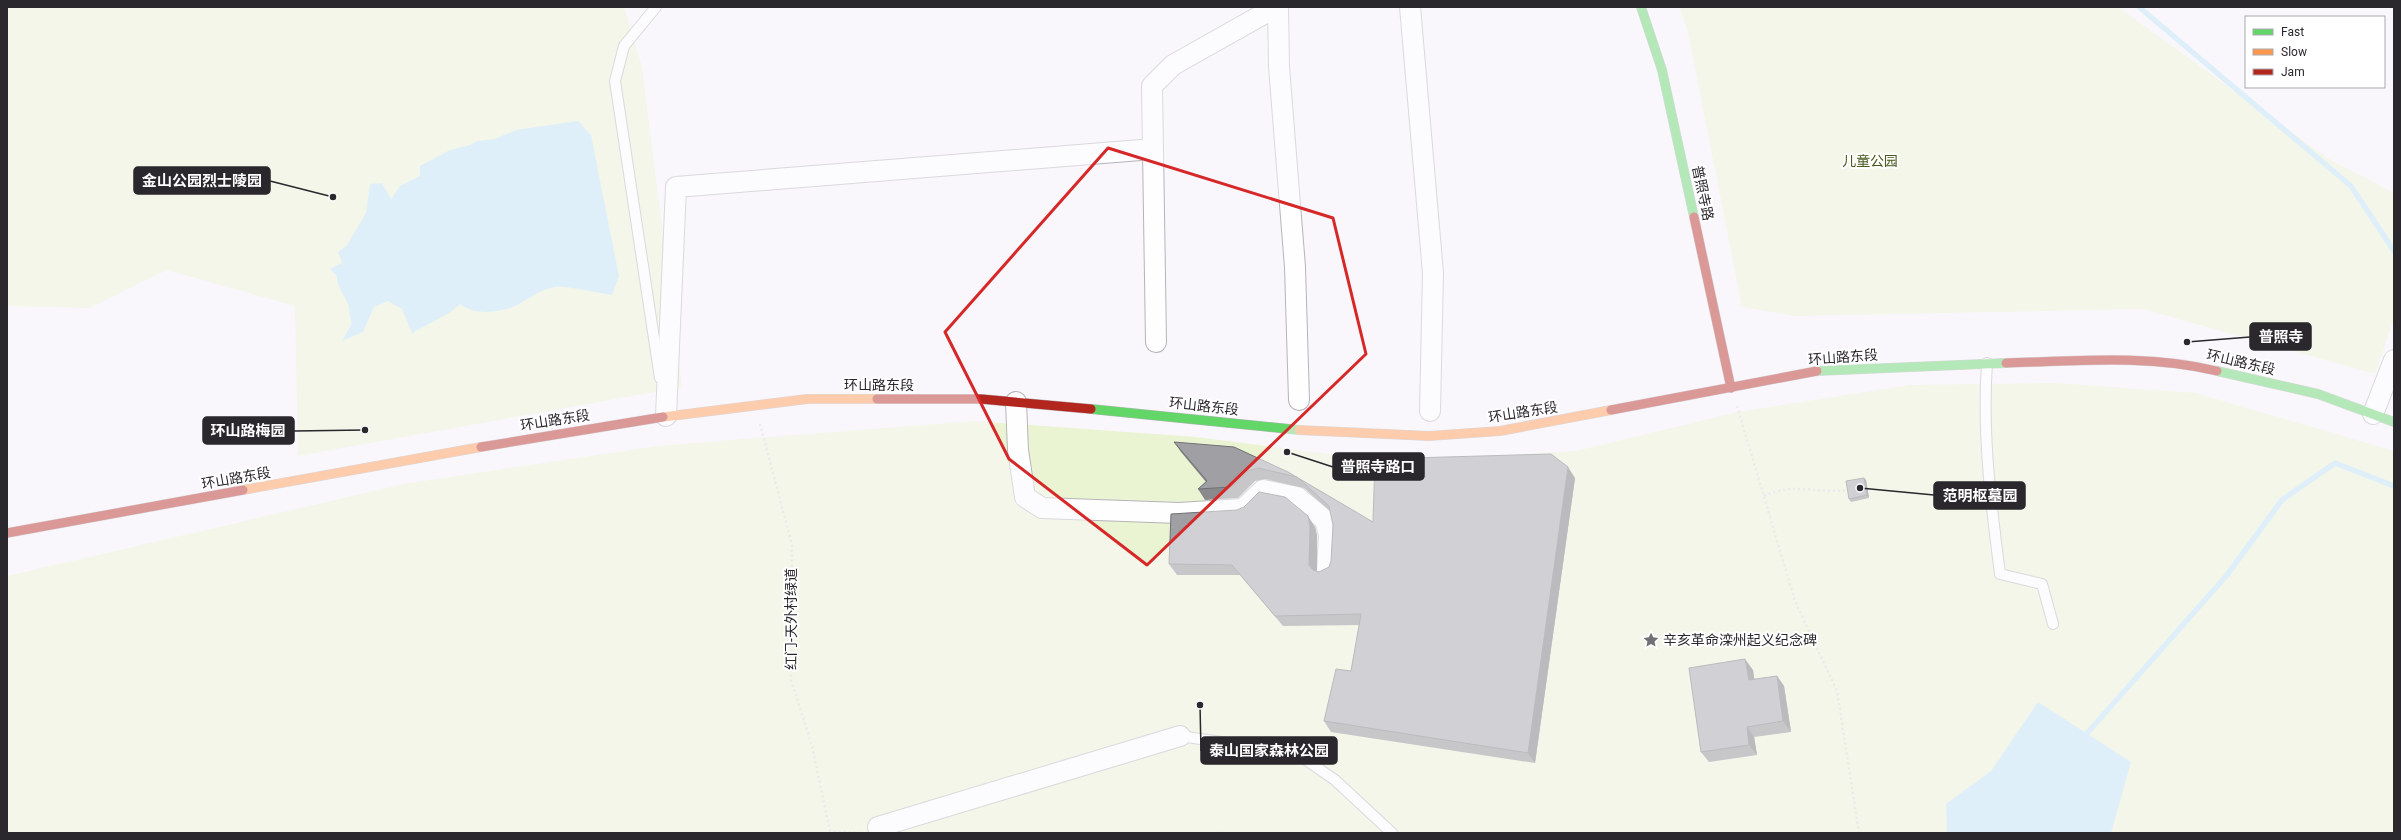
<svg xmlns="http://www.w3.org/2000/svg" width="2401" height="840" viewBox="0 0 2401 840" font-family="Roboto,'Noto Sans SC',sans-serif">
	<rect width="100%" height="100%" fill="#f9f7fc"/>
	<!-- green -->
	<g fill="#eaf4d2">
		<path d="M 7,7 L 624,7 L 642,67 L 682,387 L 298,456 L 295,306 L 167,270 L 89,308 L 7,306 Z"/>
		<path d="M 1679,7 L 2118,7 L 2329,159 L 2394,193 L 2394,318 L 2375,374 L 2143,309 L 1795,316 L 1742,307 L 1688,32 Z"/>
		<path d="M 2054,383 L 2196,393 L 2394,451 L 2394,833 L 7,833 L 7,576 L 409,483 L 658,446 L 974,421 L 1196,437 L 1391,462 L 1576,451 L 1738,412 L 1910,385 Z"/>
	</g>
	<!-- water -->
	<g fill="#bfe5f8">
		<path d="M 578,121 L 591,135 L 619,276 L 612,295 C 599,293 564,285 554,287 C 539,290 526,301 513,307 C 497,313 473,315 460,304 L 451,312 L 412,333 L 402,309 L 388,301 L 374,307 L 363,332 L 342,341 L 352,323 C 349,316 350,311 348,304 C 344,294 337,287 337,276 L 330,269 L 342,263 L 338,252 L 347,245 L 366,213 L 370,184 L 382,183 L 391,199 L 400,186 L 420,176 L 420,166 L 450,150 L 470,145 L 477,141 L 495,139 L 516,130 Z"/>
		<path d="M 2038,702 L 2131,762 L 2111,833 L 1947,833 L 1946,804 L 1991,771 Z"/>
	</g>
	<g fill="none" stroke-linecap="round" stroke-linejoin="round">
		<!-- stream -->
		<g stroke="#bfe5f8" stroke-width="5.5">
			<path d="M 2139,7 L 2351,186 L 2394,251"/>
			<path d="M 2082,739 L 2227,575 L 2282,500 L 2335,463 L 2394,486"/>
		</g>
		<defs>
			<g id="lane">
				<path d="M 656,7 L 624,46 L 615,81 L 660,378"/>
				<path d="M 1987,363 C 1982,433 1991,504 2000,574 L 2042,584 L 2053,624"/>
				<path d="M 1180,736 L 1296,753 L 1335,780 L 1392,833"/>
			</g>
			<g id="street">
				<path d="M 1278,7 L 1279,67 L 1295,267 L 1299,400"/>
				<path d="M 1410,7 L 1433,273 L 1430,411"/>
				<path d="M 1156,342 L 1152,86 L 1173,65 L 1276,7"/>
				<path d="M 1016,402 L 1018,450 L 1025,497 L 1042,508 L 1179,513 L 1243,509 L 1263,490 L 1297,497 L 1325,520 L 1329,535 L 1327,571"/>
				<path d="M 2373,414 L 2394,360"/>
				<path d="M 666,416 L 676,187 L 1153,149"/>
				<path d="M 878,827 L 1180,736"/>
			</g>
			<g id="fast">
				<path d="M 1641,7 L 1662,70 L 1694,217"/>
				<path d="M 1817,371 L 2006,363"/>
				<path d="M 2217,371 L 2318,394 L 2394,422"/>
				<path d="M 1091,409 L 1299,430"/>
			</g>
			<g id="slow">
				<path d="M 663,417 L 807,399 L 877,399"/>
				<path d="M 1299,430 L 1429,436 L 1500,431 L 1611,410"/>
				<path d="M 243,490 L 481,447"/>
			</g>
			<g id="jam">
				<path d="M 1694,217 L 1731,388"/>
				<path d="M 2006,363 C 2077,361 2148,354 2217,371"/>
				<path d="M 877,399 L 981,399 L 1091,409"/>
				<path d="M 1611,410 L 1817,371"/>
				<path d="M 481,447 L 663,417"/>
				<path d="M 7,533 L 243,490"/>
			</g>
		</defs>
		<!-- lane casing -->
		<use href="#lane" stroke="#b6b4b9" stroke-width="12"/>
		<!-- street casing -->
		<use href="#street" stroke="#b6b4b9" stroke-width="22"/>
		<!-- fast casing -->
		<use href="#fast" stroke="#b6b4b9" stroke-width="10"/>
		<!-- slow casing -->
		<use href="#slow" stroke="#b6b4b9" stroke-width="10"/>
		<!-- jam casing -->
		<use href="#jam" stroke="#b6b4b9" stroke-width="10"/>
		<!-- path -->
		<g stroke="#d8d8d8" stroke-width="2.5" stroke-dasharray="2 3" stroke-linecap="butt">
			<path d="M 1737,406 L 1795,601 L 1837,691 L 1859,833"/>
			<path d="M 760,424 L 792,545 L 791,680 L 812,746 L 830,831 L 861,833"/>
			<path d="M 1764,496 C 1794,482 1820,494 1849,490"/>
			<path d="M 1215,833 L 1222,833"/>
		</g>
		<!-- lane -->
		<use href="#lane" stroke="#fefeff" stroke-width="10"/>
		<!-- street -->
		<use href="#street" stroke="#fefeff" stroke-width="20"/>
		<!-- fast -->
		<use href="#fast" stroke="#63d668" stroke-width="9"/>
		<!-- slow -->
		<use href="#slow" stroke="#ff974d" stroke-width="9"/>
		<!-- jam -->
		<use href="#jam" stroke="#b3261e" stroke-width="9"/>
	</g>
	<!-- wall -->
	<g fill="#8a8a8d">
		<path d="M 1174,442 L 1288,472 L 1373,522 L 1575,478 L 1535,763 L 1331,732 L 1324,721 L 1351,671 L 1359,625 L 1283,626 L 1240,575 L 1177,575 L 1169,564 L 1315,527 L 1317,536 L 1317,571 L 1319,572 L 1329,567 L 1331,561 L 1333,525 L 1330,511 L 1304,488 L 1265,479 L 1255,481 L 1238,498 L 1205,500 L 1198,489 L 1206,482 L 1181,452 Z"/>
		<path d="M 1864,478 L 1866,480 L 1869,498 L 1851,502 L 1849,499 Z"/>
		<path d="M 1753,670 L 1754,679 L 1777,676 L 1784,686 L 1791,732 L 1754,737 L 1757,755 L 1709,762 L 1701,752 Z"/>
	</g>
	<!-- shaded-wall -->
	<g fill="#707073">
		<path d="M 1568,467 L 1575,478 L 1535,763 L 1528,753 Z"/>
		<path d="M 1864,478 L 1866,480 L 1869,498 L 1867,495 Z"/>
		<path d="M 1308,516 L 1315,527 L 1317,536 L 1317,576 L 1309,565 Z"/>
		<path d="M 1745,659 L 1753,670 L 1756,691 L 1749,680 Z"/>
		<path d="M 1777,676 L 1784,686 L 1791,732 L 1783,721 Z"/>
		<path d="M 1747,727 L 1754,737 L 1757,755 L 1749,745 Z"/>
	</g>
	<!-- building -->
	<g fill="#a0a0a4" stroke="#707073">
		<path d="M 1174,442 L 1234,447 L 1288,472 L 1373,522 L 1375,459 L 1551,454 L 1568,467 L 1528,753 L 1324,721 L 1336,669 L 1351,671 L 1361,614 L 1275,616 L 1232,565 L 1169,564 L 1171,514 L 1237,510 L 1244,507 L 1259,492 L 1285,497 L 1308,516 L 1310,526 L 1309,565 L 1313,570 L 1319,572 L 1329,567 L 1331,561 L 1333,525 L 1329,506 L 1297,477 L 1258,468 L 1248,471 L 1231,487 L 1198,489 L 1207,481 Z"/>
		<path d="M 1864,478 L 1867,495 L 1849,499 L 1846,481 Z"/>
		<path d="M 1745,659 L 1749,680 L 1777,676 L 1783,721 L 1747,727 L 1749,745 L 1701,752 L 1689,668 Z"/>
	</g>
	<!-- marked area -->
	<path d="M0 0H2401V840H0ZM 1108,148 L 1333,218 L 1366,354 L 1147,565 L 1009,459 L 945,332 Z" fill="#f9f7fc" fill-opacity=".55" fill-rule="evenodd"/>
	<path fill="none" stroke="#d62828" stroke-width="3" stroke-linejoin="round" d="M 1108,148 L 1333,218 L 1366,354 L 1147,565 L 1009,459 L 945,332 Z"/>
	<!-- icons -->
	<defs>
		<symbol id="sight-bare" viewBox="-9 -9 18 18"><path d="M0-6L1.8-2.2L6-1.7L2.9 1.2L3.7 5.4L0 3.3L-3.7 5.4L-2.9 1.2L-6-1.7L-1.8-2.2Z" fill="#727075" stroke="#fff" stroke-width="2.5" paint-order="stroke"/></symbol>
	</defs>
	<g fill-rule="evenodd">
		<use href="#sight-bare" x="1640" y="629" width="22" height="22"/>
	</g>
	<g text-anchor="middle" dominant-baseline="central" stroke-width="4" stroke-linejoin="round" paint-order="stroke">
		<!-- park labels -->
		<g font-size="14" fill="#4a591d" stroke="#fff">
			<text x="1870" y="161">儿童公园</text>
		</g>
		<!-- street labels -->
		<g font-size="14" fill="#2a272d" stroke="#fff">
			<text transform="translate(1703 193) rotate(78)">普照寺路</text>
			<text transform="translate(1843 357) rotate(-4)">环山路东段</text>
			<text transform="translate(2241 362) rotate(13)">环山路东段</text>
			<text x="879" y="385">环山路东段</text>
			<text transform="translate(1204 406) rotate(6)">环山路东段</text>
			<text transform="translate(1523 412) rotate(-9)">环山路东段</text>
			<text transform="translate(555 420) rotate(-9)">环山路东段</text>
			<text transform="translate(236 478) rotate(-10)">环山路东段</text>
			<text transform="translate(791 619) rotate(-90)">红门-天外村绿道</text>
		</g>
		<!-- poi labels -->
		<g font-size="14" fill="#2a272d" stroke="#fff" text-anchor="start">
			<text x="1663" y="640">辛亥革命滦州起义纪念碑</text>
		</g>
	</g>
	<!-- callouts -->
	<path fill="none" stroke="#2a272d" stroke-width="1.5" d="M333 197L270 181M2187 342L2250 337M365 430L294 431M1287 452L1333 467M1860 488L1934 495M1200 705L1201 751"/>
	<g fill="#2a272d" stroke="#fff" stroke-width="1.5">
		<circle cx="333" cy="197" r="4"/>
		<circle cx="2187" cy="342" r="4"/>
		<circle cx="365" cy="430" r="4"/>
		<circle cx="1287" cy="452" r="4"/>
		<circle cx="1860" cy="488" r="4"/>
		<circle cx="1200" cy="705" r="4"/>
	</g>
	<g fill="#2a272d" stroke="#2a272d" stroke-width="1.5">
		<rect x="134" y="167" width="136" height="27" rx="4"/>
		<rect x="2250" y="323" width="61" height="27" rx="4"/>
		<rect x="203" y="417" width="91" height="27" rx="4"/>
		<rect x="1333" y="453" width="91" height="27" rx="4"/>
		<rect x="1934" y="482" width="91" height="27" rx="4"/>
		<rect x="1201" y="737" width="136" height="27" rx="4"/>
	</g>
	<g font-size="15" text-anchor="middle" font-weight="bold" fill="#fff">
		<text x="202" y="186">金山公园烈士陵园</text>
		<text x="2281" y="342">普照寺</text>
		<text x="248" y="436">环山路梅园</text>
		<text x="1378" y="472">普照寺路口</text>
		<text x="1980" y="501">范明枢墓园</text>
		<text x="1269" y="756">泰山国家森林公园</text>
	</g>
	<!-- border -->
	<rect width="2401" height="840" fill="none" stroke="#2a272d" stroke-width="16"/>
	<!-- legend -->
	<rect x="2245" y="16" width="140" height="72" fill="#ffffff" stroke="#aaa9ab"/>
	<rect x="2253" y="29" width="20" height="6" fill="#63d668" stroke="#aaa9ab"/>
	<text x="2281" y="36" font-size="12" fill="#2a272d">Fast</text>
	<rect x="2253" y="49" width="20" height="6" fill="#ff974d" stroke="#aaa9ab"/>
	<text x="2281" y="56" font-size="12" fill="#2a272d">Slow</text>
	<rect x="2253" y="69" width="20" height="6" fill="#b3261e" stroke="#aaa9ab"/>
	<text x="2281" y="76" font-size="12" fill="#2a272d">Jam</text>
</svg>
